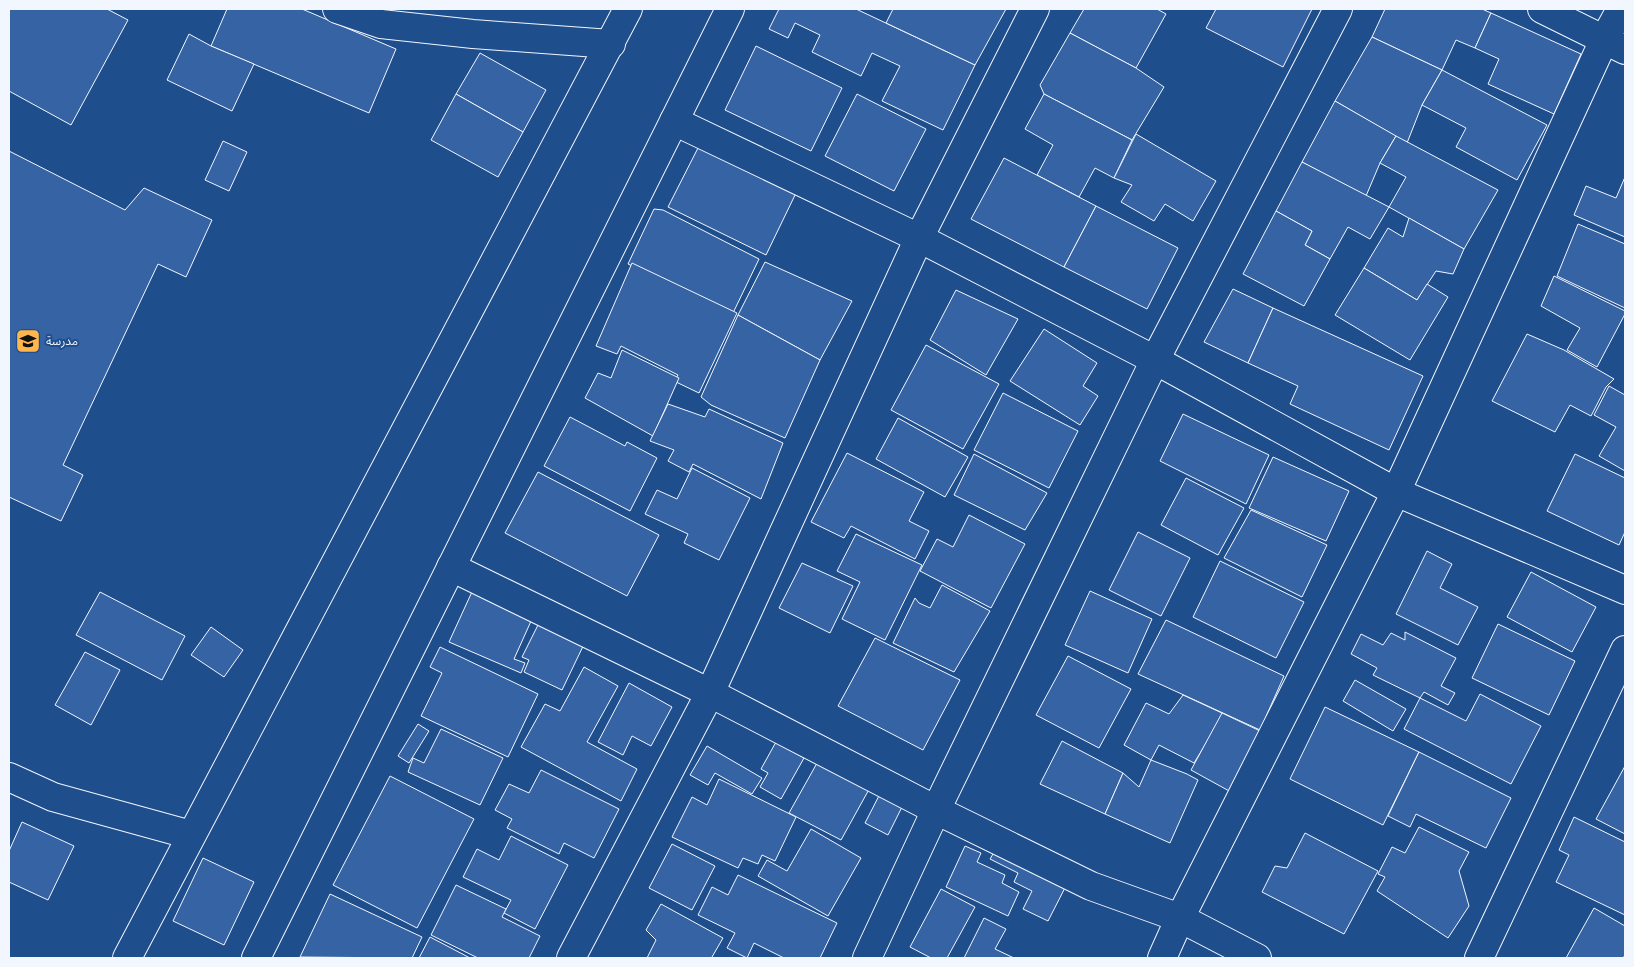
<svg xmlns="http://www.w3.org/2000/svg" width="1634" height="967" viewBox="0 0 1634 967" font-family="'Nunito Sans','Noto Sans Arabic',sans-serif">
	<rect width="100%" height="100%" fill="#1f4e8c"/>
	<!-- building -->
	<g fill="#3563a3" stroke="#f2f6ff">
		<path d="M 9,9 L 107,9 L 128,20 L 71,125 L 9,91 Z"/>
		<path d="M 227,9 L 302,9 L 396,49 L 369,113 L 211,46 Z"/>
		<path d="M 779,9 L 856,9 L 975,65 L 943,130 L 882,101 L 900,66 L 872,53 L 861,76 L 812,52 L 820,35 L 795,23 L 788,38 L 769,29 Z"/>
		<path d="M 893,9 L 1006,9 L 975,65 L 886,23 Z"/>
		<path d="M 1084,9 L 1157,9 L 1166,14 L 1136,68 L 1070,33 Z"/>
		<path d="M 1216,9 L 1312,9 L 1283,67 L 1206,28 Z"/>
		<path d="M 1385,9 L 1482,9 L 1491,13 L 1475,48 L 1456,40 L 1442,70 L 1372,37 Z"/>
		<path d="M 1491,13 L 1581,54 L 1554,114 L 1488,84 L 1499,59 L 1475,48 Z"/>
		<path d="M 1070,33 L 1136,68 L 1164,87 L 1132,140 L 1044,94 L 1040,85 Z"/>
		<path d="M 189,34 L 211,46 L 254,64 L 232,111 L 167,80 Z"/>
		<path d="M 1372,37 L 1442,70 L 1422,105 L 1407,143 L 1335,101 Z"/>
		<path d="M 756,46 L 842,88 L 811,151 L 725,110 Z"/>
		<path d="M 480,53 L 546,90 L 523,132 L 456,94 Z"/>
		<path d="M 1442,70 L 1547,125 L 1517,180 L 1456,147 L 1466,128 L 1422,105 Z"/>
		<path d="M 456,94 L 523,132 L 498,177 L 431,140 Z"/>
		<path d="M 857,94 L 926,129 L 894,191 L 825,156 Z"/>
		<path d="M 1044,94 L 1132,140 L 1114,178 L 1095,168 L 1079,197 L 1037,175 L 1053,145 L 1025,129 Z"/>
		<path d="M 1335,101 L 1396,136 L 1380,163 L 1366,196 L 1302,162 Z"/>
		<path d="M 1136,134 L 1216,181 L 1193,221 L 1165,204 L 1154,221 L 1121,202 L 1132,185 L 1114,178 Z"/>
		<path d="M 1396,136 L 1498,190 L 1464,249 L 1389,207 L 1406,177 L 1380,163 Z"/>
		<path d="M 223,141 L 247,152 L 229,191 L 205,180 Z"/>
		<path d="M 700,144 L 796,193 L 766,255 L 668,207 Z"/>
		<path d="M 9,151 L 125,210 L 144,188 L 212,220 L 186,277 L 158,264 L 63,465 L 83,475 L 61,521 L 9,497 Z"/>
		<path d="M 1004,158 L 1096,206 L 1064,267 L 971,219 Z"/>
		<path d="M 1302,162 L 1389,207 L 1370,239 L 1348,227 L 1330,259 L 1305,245 L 1312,231 L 1276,211 Z"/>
		<path d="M 1625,177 L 1625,237 L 1574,215 L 1586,186 L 1616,198 Z"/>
		<path d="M 1096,206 L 1178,248 L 1147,309 L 1064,267 Z"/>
		<path d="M 654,209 L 663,210 L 759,259 L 733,313 L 628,264 Z"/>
		<path d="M 1276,211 L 1312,231 L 1305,245 L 1330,259 L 1304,306 L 1243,274 Z"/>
		<path d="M 1409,218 L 1464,249 L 1453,274 L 1436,271 L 1417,300 L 1364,268 L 1388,228 L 1403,237 Z"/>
		<path d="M 1578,224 L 1625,244 L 1625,308 L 1557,276 Z"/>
		<path d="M 765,262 L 852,301 L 820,360 L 738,315 Z"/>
		<path d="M 632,263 L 737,313 L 699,393 L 674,381 L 678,375 L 621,346 L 617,354 L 596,346 Z"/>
		<path d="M 1364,268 L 1417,300 L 1427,284 L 1448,297 L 1410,360 L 1335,315 Z"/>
		<path d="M 1554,276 L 1625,311 L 1625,314 L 1597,367 L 1567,350 L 1580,328 L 1541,306 Z"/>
		<path d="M 1233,289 L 1273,308 L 1248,363 L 1204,342 Z"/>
		<path d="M 956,290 L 1018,319 L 986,375 L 930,340 Z"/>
		<path d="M 1273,308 L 1423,376 L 1389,450 L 1290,404 L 1298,386 L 1248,363 Z"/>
		<path d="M 738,315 L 820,360 L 785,438 L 711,405 L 701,397 Z"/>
		<path d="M 1044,329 L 1097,363 L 1083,386 L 1098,396 L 1080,425 L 1010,381 Z"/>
		<path d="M 1527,334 L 1564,350 L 1614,379 L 1606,387 L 1591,416 L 1570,405 L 1555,432 L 1492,401 Z"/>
		<path d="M 926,345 L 999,384 L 963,449 L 891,410 Z"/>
		<path d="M 622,350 L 679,378 L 653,436 L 585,398 L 598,373 L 611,378 Z"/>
		<path d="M 1609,386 L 1625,395 L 1625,471 L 1599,456 L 1616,427 L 1594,415 Z"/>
		<path d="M 1003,393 L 1078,431 L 1049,488 L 974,450 Z"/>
		<path d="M 668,404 L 705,417 L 709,409 L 783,443 L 761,499 L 693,464 L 689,472 L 668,461 L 674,450 L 650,441 Z"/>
		<path d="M 1183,414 L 1269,455 L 1246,504 L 1160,461 Z"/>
		<path d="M 570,417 L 625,446 L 627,442 L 657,458 L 630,511 L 544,466 Z"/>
		<path d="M 898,418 L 968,457 L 945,497 L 876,459 Z"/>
		<path d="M 847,453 L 924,492 L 909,521 L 929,531 L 915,559 L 851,526 L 844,538 L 811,522 Z"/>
		<path d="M 974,454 L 1047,493 L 1025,530 L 954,495 Z"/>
		<path d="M 1575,454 L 1625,478 L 1625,532 L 1619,545 L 1547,511 Z"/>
		<path d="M 1273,457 L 1349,491 L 1326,541 L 1249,508 Z"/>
		<path d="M 692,468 L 750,498 L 719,560 L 684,543 L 688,534 L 645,514 L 657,490 L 677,499 Z"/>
		<path d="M 538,472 L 659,535 L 627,596 L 505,533 Z"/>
		<path d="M 1186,478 L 1244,508 L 1218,555 L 1161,525 Z"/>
		<path d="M 1251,510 L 1327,545 L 1302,597 L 1224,558 Z"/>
		<path d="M 969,515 L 1025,544 L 991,608 L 920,571 L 937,539 L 953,547 Z"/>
		<path d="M 1138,532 L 1190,558 L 1161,616 L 1109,590 Z"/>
		<path d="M 856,534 L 922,565 L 885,640 L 842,619 L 860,582 L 837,571 Z"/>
		<path d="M 1427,551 L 1452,564 L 1440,588 L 1478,607 L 1458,645 L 1396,614 Z"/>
		<path d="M 1220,561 L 1304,602 L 1276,658 L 1193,617 Z"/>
		<path d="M 802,563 L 853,586 L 830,633 L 779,608 Z"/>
		<path d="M 1531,572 L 1596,607 L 1572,652 L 1507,617 Z"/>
		<path d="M 476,583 L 536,610 L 514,659 L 525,663 L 521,673 L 449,642 Z"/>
		<path d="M 942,585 L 990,611 L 954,672 L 893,643 L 915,598 L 919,603 L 930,608 Z"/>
		<path d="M 1090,591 L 1152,619 L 1128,673 L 1065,645 Z"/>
		<path d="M 100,592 L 185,636 L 162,680 L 76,635 Z"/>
		<path d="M 542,617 L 587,638 L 562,690 L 524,672 L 529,660 L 522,657 Z"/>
		<path d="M 1166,620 L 1284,676 L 1260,730 L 1138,674 Z"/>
		<path d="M 1498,624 L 1575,661 L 1549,715 L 1472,678 Z"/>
		<path d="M 211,627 L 243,650 L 224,677 L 191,655 Z"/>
		<path d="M 1405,632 L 1456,658 L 1441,686 L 1455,693 L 1448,705 L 1424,692 L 1420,698 L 1373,675 L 1377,668 L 1351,654 L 1361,634 L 1383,645 L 1391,633 L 1405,640 Z"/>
		<path d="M 875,638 L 960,680 L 923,750 L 838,706 Z"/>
		<path d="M 440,647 L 538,694 L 508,757 L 421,716 L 442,673 L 430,667 Z"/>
		<path d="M 85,652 L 120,670 L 91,725 L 55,705 Z"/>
		<path d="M 1068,656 L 1131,689 L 1099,748 L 1036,715 Z"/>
		<path d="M 584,667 L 618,686 L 587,742 L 637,769 L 621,801 L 521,747 L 545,704 L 560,711 Z"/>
		<path d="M 1355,680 L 1406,709 L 1393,731 L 1343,701 Z"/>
		<path d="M 629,683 L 672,707 L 651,746 L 632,736 L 623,755 L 598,742 Z"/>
		<path d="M 1480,694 L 1541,726 L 1511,784 L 1404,729 L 1420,698 L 1466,721 Z"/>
		<path d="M 1183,695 L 1224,714 L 1194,763 L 1159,745 L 1151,760 L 1124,745 L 1146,703 L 1169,714 Z"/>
		<path d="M 1325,707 L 1419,752 L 1383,825 L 1290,779 Z"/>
		<path d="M 1222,713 L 1258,730 L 1263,735 L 1231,792 L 1191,770 Z"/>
		<path d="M 418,724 L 429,731 L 409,763 L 398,756 Z"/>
		<path d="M 441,729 L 503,758 L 480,805 L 408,772 L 413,758 L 424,763 Z"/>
		<path d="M 1062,741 L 1123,773 L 1105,814 L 1040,784 Z"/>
		<path d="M 776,742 L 804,758 L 781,799 L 760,787 L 768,773 L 761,769 Z"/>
		<path d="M 707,746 L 762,778 L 752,794 L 715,773 L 708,785 L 690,775 Z"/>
		<path d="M 1419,752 L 1511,798 L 1486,848 L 1416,814 L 1410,827 L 1388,816 Z"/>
		<path d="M 821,756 L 872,784 L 841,840 L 789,813 Z"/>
		<path d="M 1151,760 L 1187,774 L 1198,780 L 1170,843 L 1105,814 L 1123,773 L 1139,787 Z"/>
		<path d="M 1625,766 L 1625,834 L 1596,819 Z"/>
		<path d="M 541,770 L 619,809 L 594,858 L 564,843 L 559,854 L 507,828 L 512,819 L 495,810 L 509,784 L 529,793 Z"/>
		<path d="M 390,776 L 474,819 L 417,928 L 333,885 Z"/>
		<path d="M 719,779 L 796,817 L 775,861 L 762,855 L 758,864 L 743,858 L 738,868 L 672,837 L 692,797 L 707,805 Z"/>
		<path d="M 883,788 L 906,799 L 888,835 L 865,823 Z"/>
		<path d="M 1574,817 L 1625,842 L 1625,915 L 1556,882 L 1569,855 L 1559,850 Z"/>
		<path d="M 22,822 L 74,846 L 48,900 L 9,882 L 9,851 Z"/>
		<path d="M 1419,827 L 1469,852 L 1459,871 L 1469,906 L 1448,938 L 1377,891 L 1385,877 L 1378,874 L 1392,847 L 1405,853 Z"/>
		<path d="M 811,829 L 861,858 L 828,916 L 758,876 L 767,860 L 787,871 Z"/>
		<path d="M 1305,833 L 1378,871 L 1344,934 L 1262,892 L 1275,866 L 1287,868 Z"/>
		<path d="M 511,836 L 568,865 L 535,929 L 504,913 L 511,900 L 463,877 L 477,849 L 499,860 Z"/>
		<path d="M 672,844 L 715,866 L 692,910 L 649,888 Z"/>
		<path d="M 999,844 L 1070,878 L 1048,921 L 1023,909 L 1032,891 L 1014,882 L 1018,873 L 990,859 Z"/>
		<path d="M 965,846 L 981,853 L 977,862 L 1005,875 L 1002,883 L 1019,892 L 1008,916 L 946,887 Z"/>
		<path d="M 203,858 L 254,882 L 224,945 L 173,921 Z"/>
		<path d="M 738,875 L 837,923 L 820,958 L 784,958 L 754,943 L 747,958 L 727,948 L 735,933 L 698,915 L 712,887 L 728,895 Z"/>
		<path d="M 456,885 L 506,909 L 502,917 L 540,936 L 529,958 L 478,958 L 431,935 Z"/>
		<path d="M 941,889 L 975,907 L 947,958 L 931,958 L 910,947 Z"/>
		<path d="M 330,894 L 422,937 L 412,958 L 300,957 Z"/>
		<path d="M 661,904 L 723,938 L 712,957 L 714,958 L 647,958 L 656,940 L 646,930 Z"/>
		<path d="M 1594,908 L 1625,926 L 1625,955 L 1623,958 L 1566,958 Z"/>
		<path d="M 984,918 L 1006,929 L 995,949 L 1014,958 L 964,958 Z"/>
		<path d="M 430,937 L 470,958 L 419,958 Z"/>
	</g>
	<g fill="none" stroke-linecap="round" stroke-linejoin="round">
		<defs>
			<g id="minor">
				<path d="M 337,9 L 381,24 L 473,34 L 611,44"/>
				<path d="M 1542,9 L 1625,50"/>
				<path d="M 674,121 L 919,238 L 1155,360 L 1396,492 L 1625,590"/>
				<path d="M 451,567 L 710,693 L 936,810 L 1091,886 L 1180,918 L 1257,958"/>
				<path d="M 9,777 L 53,797 L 191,835"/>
				<path d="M 571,958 L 710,693 L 919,238 L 1035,9"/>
				<path d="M 867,958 L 936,810 L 1155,360 L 1338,9"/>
				<path d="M 1162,958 L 1180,918 L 1396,492 L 1604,40 L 1621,9"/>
				<path d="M 1479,958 L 1625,650"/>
			</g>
			<g id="tertiary">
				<path d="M 127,958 L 628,9"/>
				<path d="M 256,958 L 730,9"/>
			</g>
		</defs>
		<!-- minor casing -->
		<use href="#minor" stroke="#f2f6ff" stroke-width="30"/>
		<!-- tertiary casing -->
		<use href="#tertiary" stroke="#f2f6ff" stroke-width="30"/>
		<!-- minor -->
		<use href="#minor" stroke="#1f4e8c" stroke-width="28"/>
		<!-- tertiary -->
		<use href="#tertiary" stroke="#1f4e8c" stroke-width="28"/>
	</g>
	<!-- icons -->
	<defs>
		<symbol id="school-square" viewBox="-11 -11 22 22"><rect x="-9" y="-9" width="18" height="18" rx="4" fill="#ffb74d" stroke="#1f4e8c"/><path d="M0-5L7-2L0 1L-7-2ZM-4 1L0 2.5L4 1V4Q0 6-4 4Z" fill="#111"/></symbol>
	</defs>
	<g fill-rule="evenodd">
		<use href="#school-square" x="14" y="327" width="28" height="28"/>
	</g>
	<g text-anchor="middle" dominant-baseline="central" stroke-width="4" stroke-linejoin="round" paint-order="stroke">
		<!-- poi labels -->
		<g font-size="12" fill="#f2f6ff" stroke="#1f4e8c" text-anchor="start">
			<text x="46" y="341">مدرسة</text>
		</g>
	</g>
	<!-- border -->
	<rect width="1634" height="967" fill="none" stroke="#f2f6ff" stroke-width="20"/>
</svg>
